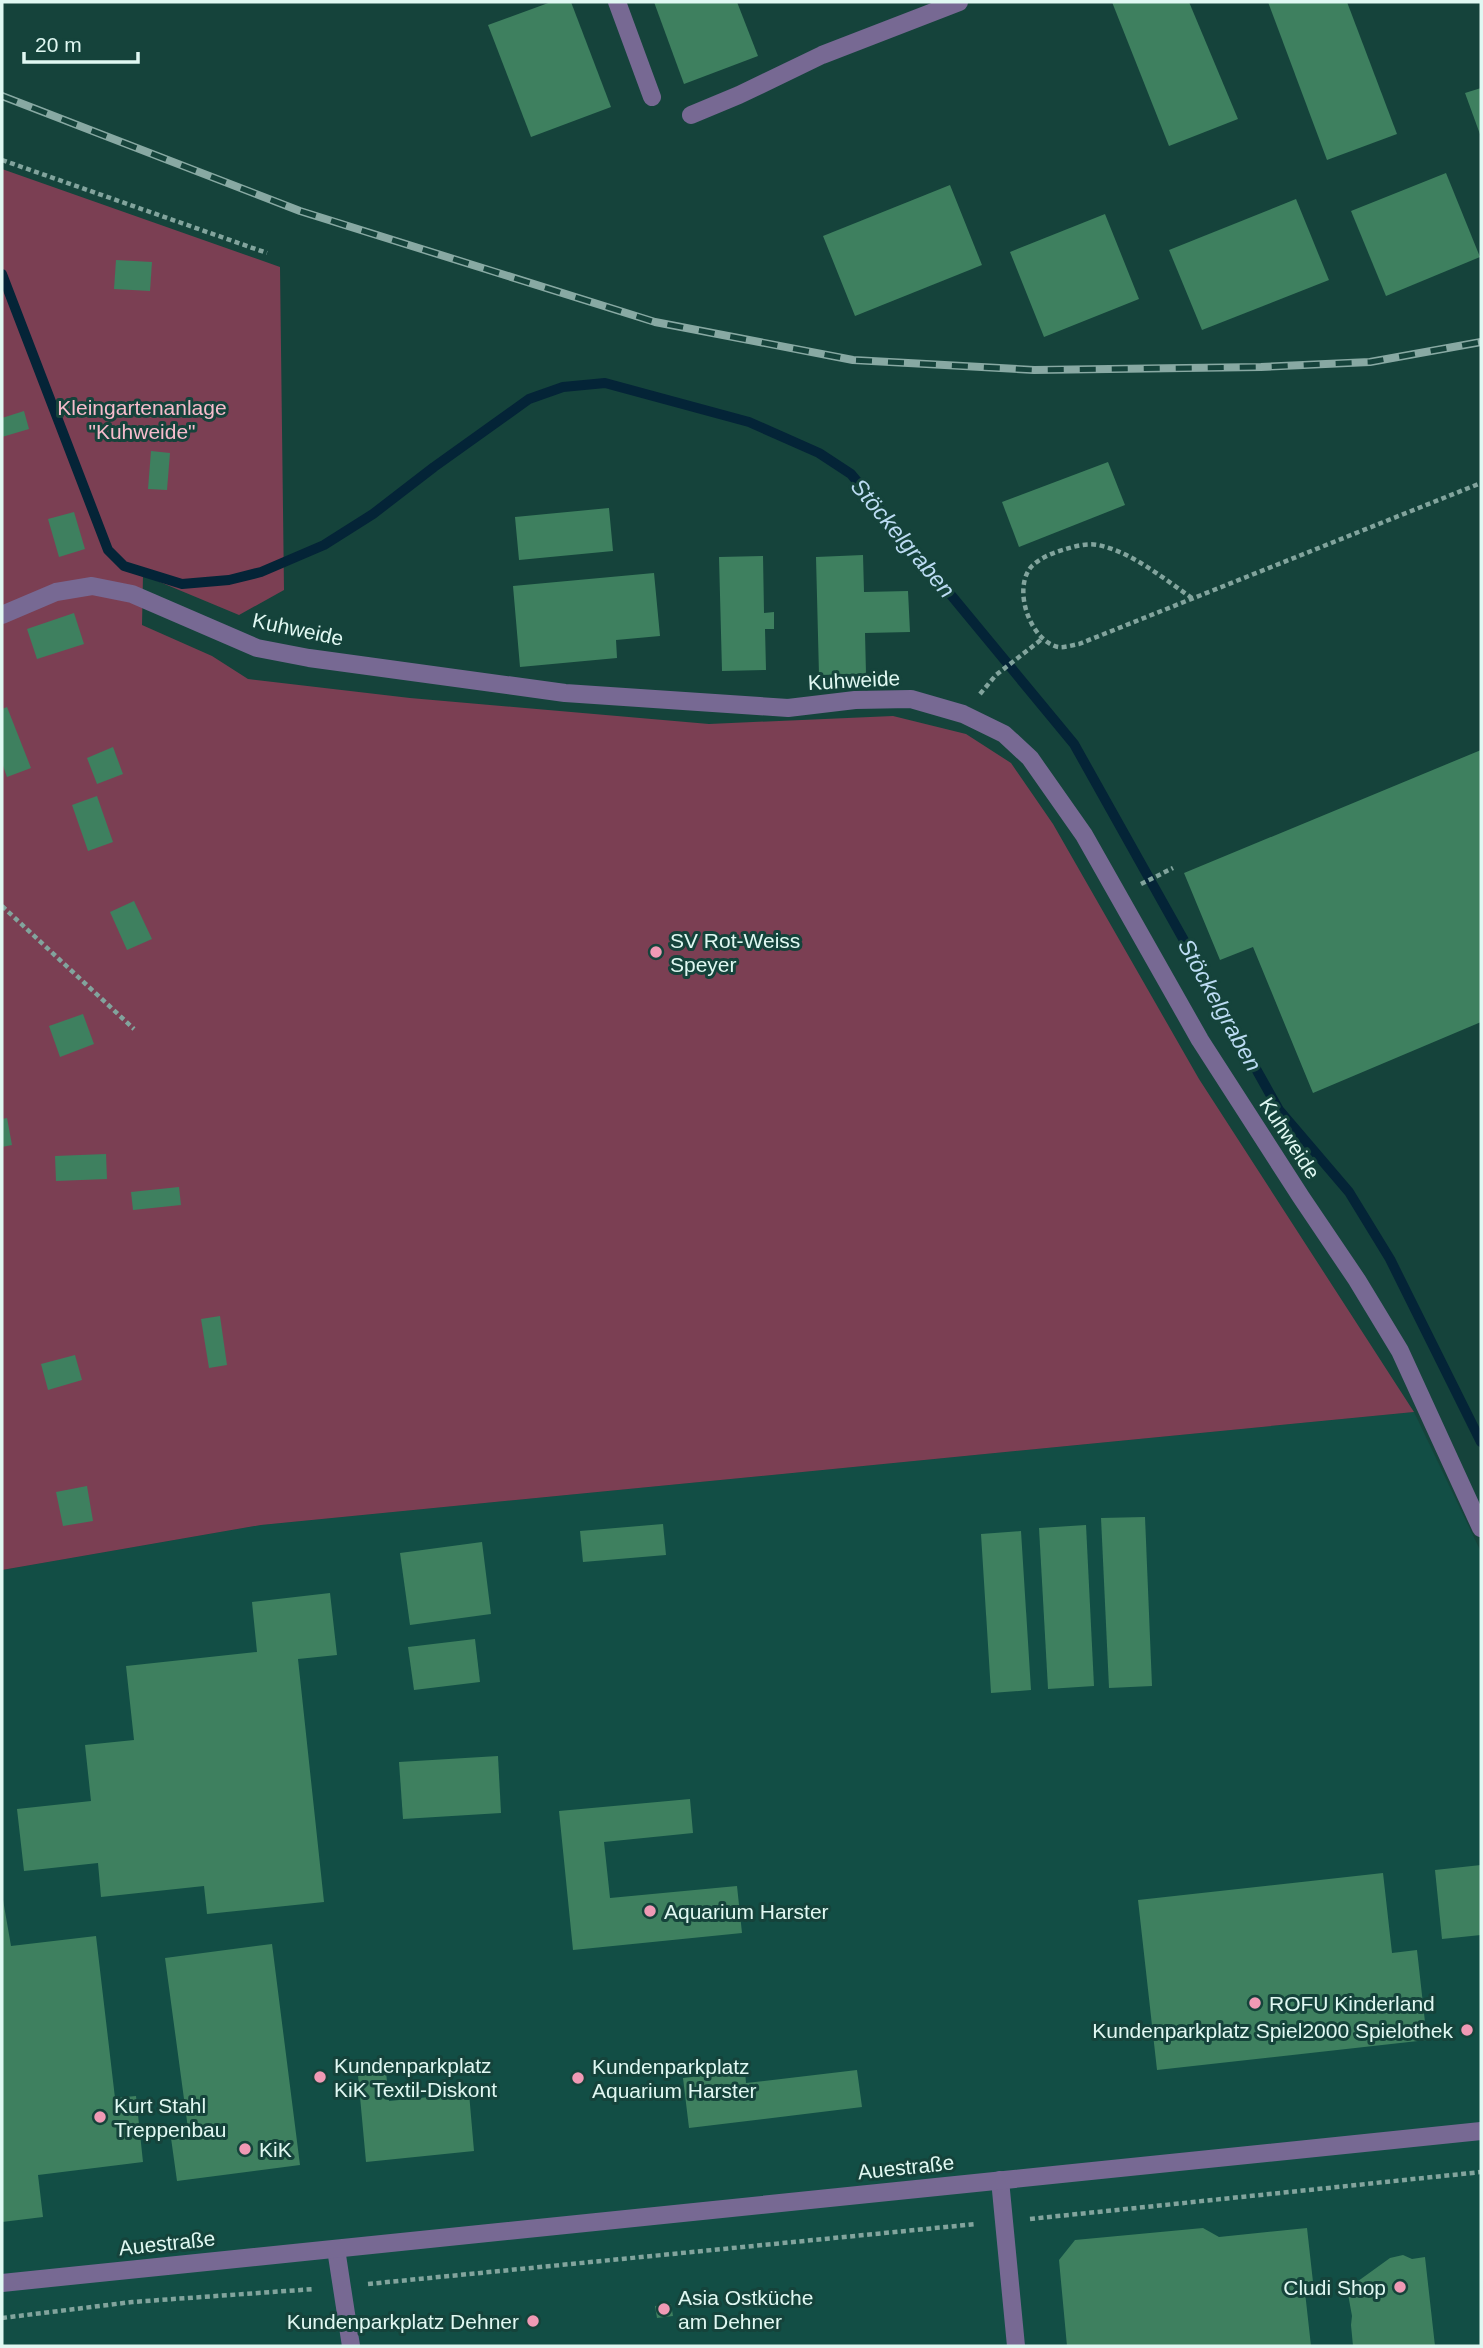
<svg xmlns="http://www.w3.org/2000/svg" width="1483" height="2348" viewBox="0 0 1483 2348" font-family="Arial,sans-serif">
	<rect width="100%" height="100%" fill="#15433b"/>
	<!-- built -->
	<path fill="#124e45" d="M 1414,1412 L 1481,1552 L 1481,2346 L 2,2346 L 2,1570 L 261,1525 Z"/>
	<!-- green -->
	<path fill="#7b3f53" d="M 2,169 L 280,267 L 284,590 L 239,615 L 143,575 L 142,625 L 212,656 L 248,679 L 410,698 L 709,724 L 893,716 L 966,734 L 1011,763 L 1053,824 L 1199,1079 L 1414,1412 L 261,1525 L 2,1570 Z"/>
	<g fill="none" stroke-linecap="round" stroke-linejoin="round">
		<!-- stream -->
		<path stroke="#042437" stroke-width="10" d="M 2,274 L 108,550 L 124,566 L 182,584 L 229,580 L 261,572 L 324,545 L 373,514 L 434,467 L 529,399 L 563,387 L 605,383 L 749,422 L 819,453 L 851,474 L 1074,744 L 1279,1110 L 1349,1192 L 1390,1259 L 1481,1442"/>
	</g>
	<!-- building -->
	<g fill="#3e805f">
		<path d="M 551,2 L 571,2 L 611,107 L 531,137 L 488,25 Z"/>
		<path d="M 654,2 L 737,2 L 758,56 L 684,84 Z"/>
		<path d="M 1112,2 L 1189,2 L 1238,119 L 1169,146 Z"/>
		<path d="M 1268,2 L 1347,2 L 1397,134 L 1327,160 Z"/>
		<path d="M 1481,88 L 1481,137 L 1465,93 Z"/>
		<path d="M 1446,173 L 1480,257 L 1386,296 L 1351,211 Z"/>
		<path d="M 950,185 L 982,265 L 855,316 L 823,236 Z"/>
		<path d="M 1296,199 L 1329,280 L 1202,330 L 1169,250 Z"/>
		<path d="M 1105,214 L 1139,299 L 1044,337 L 1010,252 Z"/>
		<path d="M 116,260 L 152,262 L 150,291 L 114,289 Z"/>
		<path d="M 24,411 L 29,429 L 2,437 L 2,418 Z"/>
		<path d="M 151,451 L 170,453 L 167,490 L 148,489 Z"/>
		<path d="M 1108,462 L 1125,505 L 1019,547 L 1002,502 Z"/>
		<path d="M 609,508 L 613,551 L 519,560 L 515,517 Z"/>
		<path d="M 74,512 L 85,549 L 59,557 L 48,519 Z"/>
		<path d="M 863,555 L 864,592 L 908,591 L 910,632 L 865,633 L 866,674 L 819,675 L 816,557 Z"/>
		<path d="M 763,556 L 764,613 L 774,612 L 774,629 L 765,629 L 766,670 L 722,671 L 719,557 Z"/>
		<path d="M 654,573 L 660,636 L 616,640 L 617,658 L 520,667 L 513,586 Z"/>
		<path d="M 74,613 L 84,644 L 37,659 L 27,629 Z"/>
		<path d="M 7,707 L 31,768 L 7,777 L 2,763 L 2,709 Z"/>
		<path d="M 113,747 L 123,774 L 97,784 L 87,758 Z"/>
		<path d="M 1481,750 L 1481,1022 L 1313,1093 L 1253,947 L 1220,960 L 1184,873 Z"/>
		<path d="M 97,796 L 113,842 L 88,851 L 72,805 Z"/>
		<path d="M 134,901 L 152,939 L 127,950 L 110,912 Z"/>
		<path d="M 83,1014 L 94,1044 L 60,1057 L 49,1026 Z"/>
		<path d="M 7,1118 L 12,1145 L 2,1147 L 2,1119 Z"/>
		<path d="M 106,1154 L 107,1179 L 56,1181 L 55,1156 Z"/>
		<path d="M 179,1187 L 181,1205 L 133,1210 L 131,1192 Z"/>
		<path d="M 220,1316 L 227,1365 L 209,1368 L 201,1319 Z"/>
		<path d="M 75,1355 L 82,1380 L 48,1390 L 41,1364 Z"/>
		<path d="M 87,1486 L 93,1521 L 63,1526 L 56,1492 Z"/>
		<path d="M 1145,1517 L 1152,1686 L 1109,1688 L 1101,1518 Z"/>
		<path d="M 663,1524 L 666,1555 L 583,1562 L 580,1531 Z"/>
		<path d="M 1086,1525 L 1094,1686 L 1048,1689 L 1039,1528 Z"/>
		<path d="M 1021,1531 L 1031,1690 L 991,1693 L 981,1534 Z"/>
		<path d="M 482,1542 L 491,1614 L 410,1625 L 400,1553 Z"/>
		<path d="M 330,1593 L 337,1655 L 298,1659 L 324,1902 L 207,1914 L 204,1886 L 101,1897 L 98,1863 L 24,1871 L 17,1809 L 91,1801 L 85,1745 L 134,1740 L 126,1666 L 257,1652 L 252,1602 Z"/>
		<path d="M 475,1639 L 480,1682 L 414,1690 L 408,1647 Z"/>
		<path d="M 498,1756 L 501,1813 L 403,1819 L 399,1762 Z"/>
		<path d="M 690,1799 L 693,1833 L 604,1842 L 610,1898 L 737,1886 L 742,1933 L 573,1950 L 559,1811 Z"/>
		<path d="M 1481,1865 L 1481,1935 L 1442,1939 L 1435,1870 Z"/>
		<path d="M 1383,1873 L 1392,1953 L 1417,1950 L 1427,2040 L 1157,2070 L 1138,1900 Z"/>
		<path d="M 2,1894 L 11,1946 L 96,1936 L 115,2098 L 136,2096 L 143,2162 L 38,2175 L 43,2217 L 2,2222 Z"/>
		<path d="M 272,1944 L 300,2165 L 177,2181 L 171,2138 L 189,2136 L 165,1958 Z"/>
		<path d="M 857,2070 L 862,2107 L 689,2128 L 683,2078 L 745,2071 L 746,2083 Z"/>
		<path d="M 386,2072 L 389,2101 L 469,2093 L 474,2151 L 366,2162 L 358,2075 Z"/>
		<path d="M 1203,2228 L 1219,2237 L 1307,2228 L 1313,2282 L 1304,2283 L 1311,2346 L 1067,2346 L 1059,2260 L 1075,2240 Z"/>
		<path d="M 1403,2255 L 1412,2259 L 1425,2257 L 1435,2346 L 1353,2346 L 1351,2325 L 1352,2316 L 1348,2294 L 1354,2284 L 1390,2258 Z"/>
		<path d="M 671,2304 L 673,2316 L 657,2318 L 655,2306 Z"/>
	</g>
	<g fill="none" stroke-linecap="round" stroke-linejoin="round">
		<!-- path -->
		<g stroke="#82a49d" stroke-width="4.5" stroke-dasharray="5 3.5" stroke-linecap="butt">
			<path d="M 2,160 L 267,253"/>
			<path d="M 1192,598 C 1164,579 1132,552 1098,545 C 1087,543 1076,546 1066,549 C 1055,552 1041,557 1032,566 C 1012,587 1029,640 1058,647 C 1063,648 1073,645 1079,644 L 1481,483"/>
			<path d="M 980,694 L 996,675 L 1042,639"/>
			<path d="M 1141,884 L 1173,868"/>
			<path d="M 2,906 L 134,1029"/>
			<path d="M 1030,2219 L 1481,2172"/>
			<path d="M 368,2284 L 976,2224"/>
			<path d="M 2,2318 L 132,2302 L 314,2289"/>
		</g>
		<!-- minor -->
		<g stroke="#776993" stroke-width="18">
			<path d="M 617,2 L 652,97"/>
			<path d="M 691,115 L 739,95 L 822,55 L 959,2"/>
			<path d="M 2,615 L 56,592 L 92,586 L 132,594 L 257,648 L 309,658 L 565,693 L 788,708 L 855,700 L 911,699 L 963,714 L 1004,734 L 1030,758 L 1084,835 L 1200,1040 L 1301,1197 L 1357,1280 L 1400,1351 L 1481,1528"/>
			<path d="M 1000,2180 L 1016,2346"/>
			<path d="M 336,2249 L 351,2346"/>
			<path d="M 2,2283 L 1481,2131"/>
		</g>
		<defs>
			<path id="rail" d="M 2,96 L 300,211 L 655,322 L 853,360 L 1034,370 L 1261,367 L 1370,362 L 1481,342"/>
		</defs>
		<!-- rail casing -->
		<use href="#rail" stroke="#88a9a3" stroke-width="8"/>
		<!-- rail -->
		<use href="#rail" stroke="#15433b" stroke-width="5" stroke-dasharray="16" stroke-linecap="butt"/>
	</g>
	<!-- markers -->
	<g fill="#f09ab5" stroke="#15433b" stroke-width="2.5">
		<circle cx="656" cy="952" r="7"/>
		<circle cx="650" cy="1911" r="7"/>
		<circle cx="1255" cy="2003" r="7"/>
		<circle cx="1467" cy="2030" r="7"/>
		<circle cx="320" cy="2077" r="7"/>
		<circle cx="578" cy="2078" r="7"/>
		<circle cx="100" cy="2117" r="7"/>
		<circle cx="245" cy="2149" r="7"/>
		<circle cx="1400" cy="2287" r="7"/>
		<circle cx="664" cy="2309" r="7"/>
		<circle cx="533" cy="2321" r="7"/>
	</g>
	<g text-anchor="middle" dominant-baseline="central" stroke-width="6" stroke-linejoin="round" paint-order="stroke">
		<!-- park labels -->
		<g font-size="21" fill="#f6bccc" stroke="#15433b">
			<text x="142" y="407">Kleingartenanlage<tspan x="142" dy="24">"Kuhweide"</tspan></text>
		</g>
		<!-- street labels -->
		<g font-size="21" fill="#e0f8f2" stroke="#15433b">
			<text transform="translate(298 629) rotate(12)">Kuhweide</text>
			<text transform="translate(854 680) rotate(-3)">Kuhweide</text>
			<text transform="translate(1290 1138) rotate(57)">Kuhweide</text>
			<text transform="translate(906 2167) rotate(-6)">Auestraße</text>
			<text transform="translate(167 2243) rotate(-6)">Auestraße</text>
		</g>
		<!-- poi labels -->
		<g font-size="21" fill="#e0f8f2" stroke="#15433b" text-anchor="start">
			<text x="670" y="940">SV Rot-Weiss<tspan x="670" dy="24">Speyer</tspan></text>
			<text x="664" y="1911">Aquarium Harster</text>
			<text x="1269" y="2003">ROFU Kinderland</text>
			<text x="1453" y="2030" text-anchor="end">Kundenparkplatz Spiel2000 Spielothek</text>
			<text x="334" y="2065">Kundenparkplatz<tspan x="334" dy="24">KiK Textil-Diskont</tspan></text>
			<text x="592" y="2066">Kundenparkplatz<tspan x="592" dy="24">Aquarium Harster</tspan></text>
			<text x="114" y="2105">Kurt Stahl<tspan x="114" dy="24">Treppenbau</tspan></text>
			<text x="259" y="2149">KiK</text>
			<text x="1386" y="2287" text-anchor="end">Cludi Shop</text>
			<text x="678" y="2297">Asia Ostküche<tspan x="678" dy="24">am Dehner</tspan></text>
			<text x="519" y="2321" text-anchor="end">Kundenparkplatz Dehner</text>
		</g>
		<!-- water labels -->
		<g font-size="23" font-style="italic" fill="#bcdcf3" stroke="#15433b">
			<text transform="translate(903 538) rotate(50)">Stöckelgraben</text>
			<text transform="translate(1220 1005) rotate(61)">Stöckelgraben</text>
		</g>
	</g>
	<!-- border -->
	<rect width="1483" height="2348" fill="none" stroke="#e0f8f2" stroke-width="7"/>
	<!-- scale -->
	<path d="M24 52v10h114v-10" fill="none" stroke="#e0f8f2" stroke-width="3.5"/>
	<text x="35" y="52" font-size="21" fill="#e0f8f2" stroke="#15433b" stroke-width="5" paint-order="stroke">20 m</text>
</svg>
